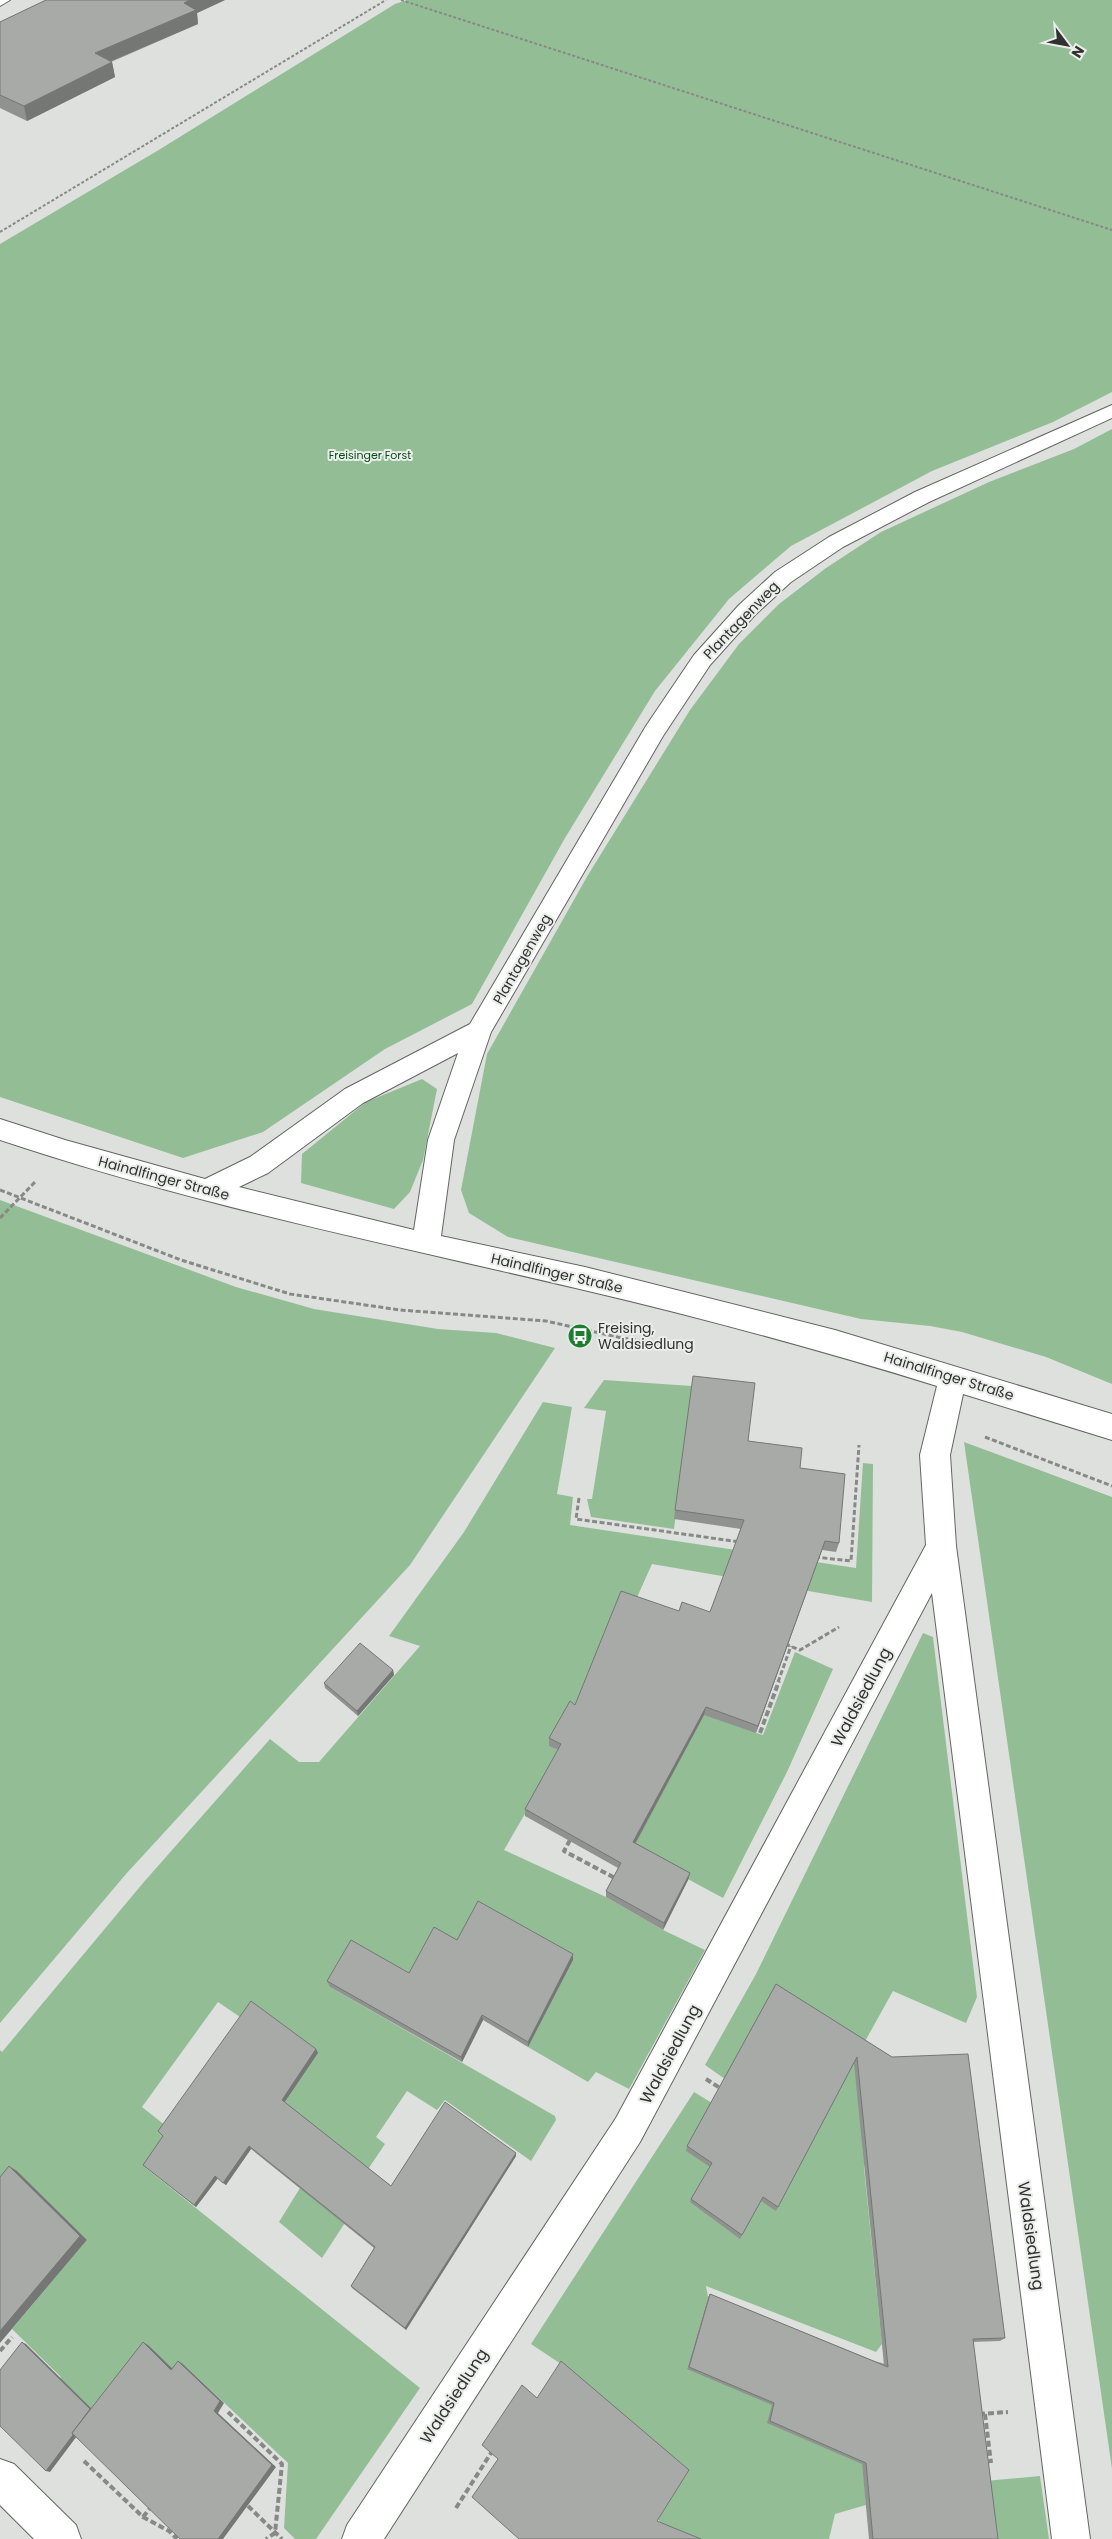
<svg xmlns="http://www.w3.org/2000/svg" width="1112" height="2539" viewBox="0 0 1112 2539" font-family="Poppins,sans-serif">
	<rect width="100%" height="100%" fill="#dee0de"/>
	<!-- green -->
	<g fill="#93be95">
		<path d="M 407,0 L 1112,0 L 1112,392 L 1053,422 L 932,471 L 791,546 L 729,599 L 655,691 L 565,838 L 472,1004 L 385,1049 L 263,1132 L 183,1158 L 0,1097 L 0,244 L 157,151 L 395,4 Z"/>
		<path d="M 1112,429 L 1112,1384 L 1046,1357 L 962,1332 L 930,1326 L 861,1319 L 508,1237 L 469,1213 L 461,1190 L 487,1054 L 588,875 L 690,710 L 739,644 L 779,604 L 826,568 L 881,532 L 989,482 L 1074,449 Z"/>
		<path d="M 422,1079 L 437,1089 L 423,1160 L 410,1192 L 394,1209 L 301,1183 L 302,1154 L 366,1102 Z"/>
		<path d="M 0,1200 L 236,1287 L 314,1309 L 438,1329 L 496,1333 L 555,1348 L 410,1565 L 126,1874 L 0,2023 Z"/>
		<path d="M 604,1380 L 692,1386 L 674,1529 L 591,1517 L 587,1499 L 592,1499 L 606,1411 L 584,1408 Z"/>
		<path d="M 543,1402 L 572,1407 L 557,1494 L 573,1497 L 570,1525 L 856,1568 L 863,1463 L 873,1464 L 872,1602 L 652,1564 L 634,1604 L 756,1733 L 763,1735 L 795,1652 L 833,1669 L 787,1772 L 723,1898 L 632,1849 L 554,1737 L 549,1745 L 561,1752 L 504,1850 L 606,1897 L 663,1930 L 705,1950 L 629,2089 L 596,2072 L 588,2082 L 528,2047 L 573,1960 L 458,1947 L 410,1979 L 330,1987 L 555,2116 L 556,2120 L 531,2161 L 445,2100 L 437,2110 L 407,2091 L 376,2137 L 385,2144 L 344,2205 L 352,2212 L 322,2258 L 279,2222 L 300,2188 L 283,2105 L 318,2053 L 243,2019 L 218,2002 L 142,2107 L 166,2126 L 166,2139 L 146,2168 L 420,2388 L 316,2539 L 295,2539 L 284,2528 L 288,2463 L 183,2364 L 88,2422 L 53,2387 L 61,2377 L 12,2329 L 87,2240 L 0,2191 L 0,2050 L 2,2052 L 143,1883 L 270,1739 L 299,1762 L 319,1762 L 420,1646 L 389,1636 L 464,1532 Z"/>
		<path d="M 964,1442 L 1112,1497 L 1112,2469 Z"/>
		<path d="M 923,1633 L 933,1637 L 977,1997 L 966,2023 L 893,1991 L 863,2045 L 864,2168 L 882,2344 L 876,2352 L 706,2286 L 708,2297 L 687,2369 L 849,2355 L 971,2384 L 859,2426 L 866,2505 L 835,2514 L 829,2539 L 698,2539 L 661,2524 L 561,2364 L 531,2344 L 694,2092 L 712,2103 L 725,2079 L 705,2065 L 756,1974 Z"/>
		<path d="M 1040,2476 L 1049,2539 L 992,2539 L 985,2481 Z"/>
	</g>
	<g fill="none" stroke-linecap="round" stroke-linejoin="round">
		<defs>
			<g id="minor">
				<path d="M 0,0 L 10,0 L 0,6 Z"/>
				<path d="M 1112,405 L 1112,418 L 929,502 L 843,547 L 791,582 L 755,615 L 710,665 L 663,736 L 491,1032 L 454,1140 L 441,1236 L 585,1267 L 835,1330 L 1112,1414 L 1112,1440 L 963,1394 L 950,1455 L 956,1546 L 1090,2539 L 1052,2539 L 932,1593 L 640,2142 L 384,2539 L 342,2539 L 347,2525 L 616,2118 L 926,1545 L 920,1455 L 937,1386 C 821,1350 703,1318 584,1290 C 389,1244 191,1204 0,1140 L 0,1119 L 65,1140 L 205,1179 L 250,1157 L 345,1089 L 470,1024 L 646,726 L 694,655 L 739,605 L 775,572 L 829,537 L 915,492 ZM 458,1053 L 428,1140 L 414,1230 L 239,1187 L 268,1173 L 363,1103 Z"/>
				<path d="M 0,2459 L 14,2464 L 76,2525 L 81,2539 L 34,2539 L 0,2505 Z"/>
			</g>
		</defs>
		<!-- minor casing -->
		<use href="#minor" stroke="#646664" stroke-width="2"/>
		<!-- path-far2 -->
		<g stroke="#878987" stroke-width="2" stroke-dasharray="3 2" stroke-linecap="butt">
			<path d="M 401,0 L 1112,230"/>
			<path d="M 0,232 L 386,0"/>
		</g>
		<!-- path-far1 -->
		<g stroke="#878987" stroke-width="3" stroke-dasharray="5 2.5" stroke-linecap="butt">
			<path d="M 0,1190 L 181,1260 L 290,1294 L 400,1310 L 546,1321 L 622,1338 L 680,1346"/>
			<path d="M 0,1218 L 36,1181"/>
			<path d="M 985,1437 L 1112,1486"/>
			<path d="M 579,1498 L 576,1519 L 740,1542"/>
			<path d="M 815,1557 L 851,1561 L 859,1445"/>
			<path d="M 785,1644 L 800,1650 L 839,1627"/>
			<path d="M 778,1682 L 791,1646"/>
		</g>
		<!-- path -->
		<g stroke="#878987" stroke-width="4" stroke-dasharray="6 3" stroke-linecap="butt">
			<path d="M 760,1733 L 779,1681"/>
			<path d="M 570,1840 L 564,1851 L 615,1878"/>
			<path d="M 706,2079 L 720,2088"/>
			<path d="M 0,2351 L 12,2337"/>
			<path d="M 228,2412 L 282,2464 L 275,2533 L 266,2539"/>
			<path d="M 979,2414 L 1008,2412"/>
			<path d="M 985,2414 L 991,2463"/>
			<path d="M 84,2461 L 143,2517 L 169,2531 L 177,2539"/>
			<path d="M 248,2506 L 282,2539"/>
			<path d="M 456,2508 L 491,2453"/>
			<path d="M 143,2517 L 152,2506"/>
		</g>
		<!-- minor -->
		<use href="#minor" fill="#fff" fill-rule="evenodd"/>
	</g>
	<!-- wall -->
	<g fill="#909290">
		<path d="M 46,0 L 225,0 L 197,13 L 198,24 L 111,62 L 112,62 L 115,77 L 27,121 L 0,108 L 0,22 Z"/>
		<path d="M 748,1441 L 800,1468 L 839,1543 L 836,1552 L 822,1550 L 756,1733 L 704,1715 L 636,1843 L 690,1873 L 688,1880 L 663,1930 L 606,1897 L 606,1891 L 618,1868 L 525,1816 L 525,1809 L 558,1750 L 549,1746 L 549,1738 L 575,1705 L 679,1611 L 710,1612 L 741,1529 L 674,1519 L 675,1510 Z"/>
		<path d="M 393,1670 L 394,1675 L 358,1716 L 325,1688 L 324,1683 Z"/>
		<path d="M 457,1940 L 573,1954 L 573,1960 L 528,2047 L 483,2020 L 462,2062 L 330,1987 L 327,1981 L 409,1973 Z"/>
		<path d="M 776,1984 L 892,2057 L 1005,2338 L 1000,2341 L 973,2342 L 998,2539 L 869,2539 L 862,2464 L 767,2423 L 772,2405 L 687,2369 L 708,2297 L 710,2294 L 884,2365 L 854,2063 L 776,2211 L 761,2201 L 740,2239 L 690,2202 L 691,2199 L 710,2167 L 686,2151 L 687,2146 Z"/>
		<path d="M 316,2049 L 318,2053 L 285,2102 L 391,2186 L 516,2156 L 406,2330 L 352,2288 L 351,2286 L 374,2248 L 251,2149 L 226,2185 L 218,2178 L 196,2207 L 143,2165 L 163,2136 L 158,2131 Z"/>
	</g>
	<!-- shaded-wall -->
	<g fill="#757775">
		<path d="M 190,0 L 225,0 L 197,13 L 198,24 L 97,67 L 95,53 L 184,3 Z"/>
		<path d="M 112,62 L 115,77 L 27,121 L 24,106 Z"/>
		<path d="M 825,1541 L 822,1550 L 756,1733 L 758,1726 Z"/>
		<path d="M 393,1670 L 394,1675 L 358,1716 L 357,1711 Z"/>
		<path d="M 706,1707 L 704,1715 L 632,1849 L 633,1842 Z"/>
		<path d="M 690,1873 L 688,1880 L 663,1930 L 664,1923 Z"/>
		<path d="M 573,1954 L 573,1960 L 528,2047 L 528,2042 Z"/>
		<path d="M 482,2015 L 483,2020 L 462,2062 L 461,2057 Z"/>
		<path d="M 316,2049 L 318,2053 L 284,2103 L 282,2100 Z"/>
		<path d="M 249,2146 L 251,2149 L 226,2185 L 223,2183 Z"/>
		<path d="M 516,2153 L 516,2156 L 406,2330 L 405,2328 Z"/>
		<path d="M 9,2166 L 17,2171 L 87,2240 L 0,2343 L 0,2331 Z"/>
		<path d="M 215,2176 L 218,2178 L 196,2207 L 194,2205 Z"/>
		<path d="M 22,2342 L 26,2344 L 95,2412 L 50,2472 L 46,2471 Z"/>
		<path d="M 143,2342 L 148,2345 L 176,2372 L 171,2370 Z"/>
		<path d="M 178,2361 L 183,2364 L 224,2403 L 218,2413 L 276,2467 L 223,2539 L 218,2539 L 214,2411 Z"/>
	</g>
	<!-- building -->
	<g fill="#a7aaa7" stroke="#757775">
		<path d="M 46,0 L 190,0 L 184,3 L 196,10 L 95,53 L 112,62 L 24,106 L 0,95 L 0,22 Z"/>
		<path d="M 693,1376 L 755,1383 L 748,1441 L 802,1448 L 800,1468 L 845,1474 L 839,1543 L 825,1541 L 758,1726 L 706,1707 L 633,1842 L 690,1873 L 664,1923 L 606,1891 L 621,1863 L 525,1809 L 561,1744 L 549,1738 L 570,1701 L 575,1705 L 621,1591 L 679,1611 L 682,1602 L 710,1612 L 744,1520 L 675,1510 Z"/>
		<path d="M 360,1643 L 393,1670 L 357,1711 L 324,1683 Z"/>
		<path d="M 478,1901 L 573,1954 L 528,2042 L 482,2015 L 461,2057 L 327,1981 L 351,1940 L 409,1973 L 434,1927 L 457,1940 Z"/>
		<path d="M 776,1984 L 892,2057 L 968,2054 L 1005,2338 L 973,2339 L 998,2539 L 873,2539 L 866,2463 L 770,2421 L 774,2403 L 689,2367 L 710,2294 L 888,2367 L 857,2057 L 778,2207 L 763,2197 L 742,2235 L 691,2199 L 712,2163 L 687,2146 Z"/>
		<path d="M 251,2001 L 316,2049 L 282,2100 L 391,2186 L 445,2102 L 516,2153 L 405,2328 L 351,2286 L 375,2247 L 249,2146 L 223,2183 L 215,2176 L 194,2205 L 143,2165 L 163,2136 L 158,2131 Z"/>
		<path d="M 9,2166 L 80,2236 L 0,2331 L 0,2177 Z"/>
		<path d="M 22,2342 L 90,2409 L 72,2433 L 73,2435 L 46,2471 L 0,2426 L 0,2370 Z"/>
		<path d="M 143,2342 L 171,2370 L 178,2361 L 220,2401 L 214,2411 L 272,2465 L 218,2539 L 180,2539 L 72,2433 Z"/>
		<path d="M 561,2361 L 689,2470 L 657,2521 L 701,2539 L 519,2539 L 472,2497 L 498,2459 L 482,2445 L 522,2385 L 537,2398 Z"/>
	</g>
	<!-- icons -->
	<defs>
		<symbol id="bus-disc" viewBox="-11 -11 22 22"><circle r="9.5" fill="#1e7e30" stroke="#ebedeb"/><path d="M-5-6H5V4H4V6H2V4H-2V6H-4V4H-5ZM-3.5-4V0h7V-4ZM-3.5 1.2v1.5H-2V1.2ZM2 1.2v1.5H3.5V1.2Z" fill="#fff"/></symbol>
	</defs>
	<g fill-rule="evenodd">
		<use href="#bus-disc" x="566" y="1322" width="28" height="28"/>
	</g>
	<g text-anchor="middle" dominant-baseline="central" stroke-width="4" stroke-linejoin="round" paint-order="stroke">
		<!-- far-park labels -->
		<g font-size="11" fill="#014f14" stroke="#ebedeb">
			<text x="370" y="455">Freisinger Forst</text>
		</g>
		<!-- street labels -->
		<g font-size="14" fill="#303130" stroke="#ebedeb">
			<text transform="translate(741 620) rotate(-46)">Plantagenweg</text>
			<text transform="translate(522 959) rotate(-60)">Plantagenweg</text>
			<text transform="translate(164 1178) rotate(15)">Haindlfinger Straße</text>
			<text transform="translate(557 1273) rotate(13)">Haindlfinger Straße</text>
			<text transform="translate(949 1376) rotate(17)">Haindlfinger Straße</text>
		</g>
		<!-- poi labels -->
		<g font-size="14" fill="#303130" stroke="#ebedeb" text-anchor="start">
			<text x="598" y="1328">Freising,<tspan x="598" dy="16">Waldsiedlung</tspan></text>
		</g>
		<!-- near-street labels -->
		<g font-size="16" fill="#303130" stroke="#ebedeb">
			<text transform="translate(861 1697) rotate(-62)">Waldsiedlung</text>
			<text transform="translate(670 2054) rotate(-62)">Waldsiedlung</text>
			<text transform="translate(1031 2236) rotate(82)">Waldsiedlung</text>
			<text transform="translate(454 2396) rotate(-57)">Waldsiedlung</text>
		</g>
	</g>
	<!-- north arrow -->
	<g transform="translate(1067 45) rotate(122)" stroke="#ebedeb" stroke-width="4" paint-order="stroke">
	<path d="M0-4L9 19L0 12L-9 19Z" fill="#303130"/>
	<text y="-8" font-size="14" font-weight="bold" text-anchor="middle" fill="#303130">N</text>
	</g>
</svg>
